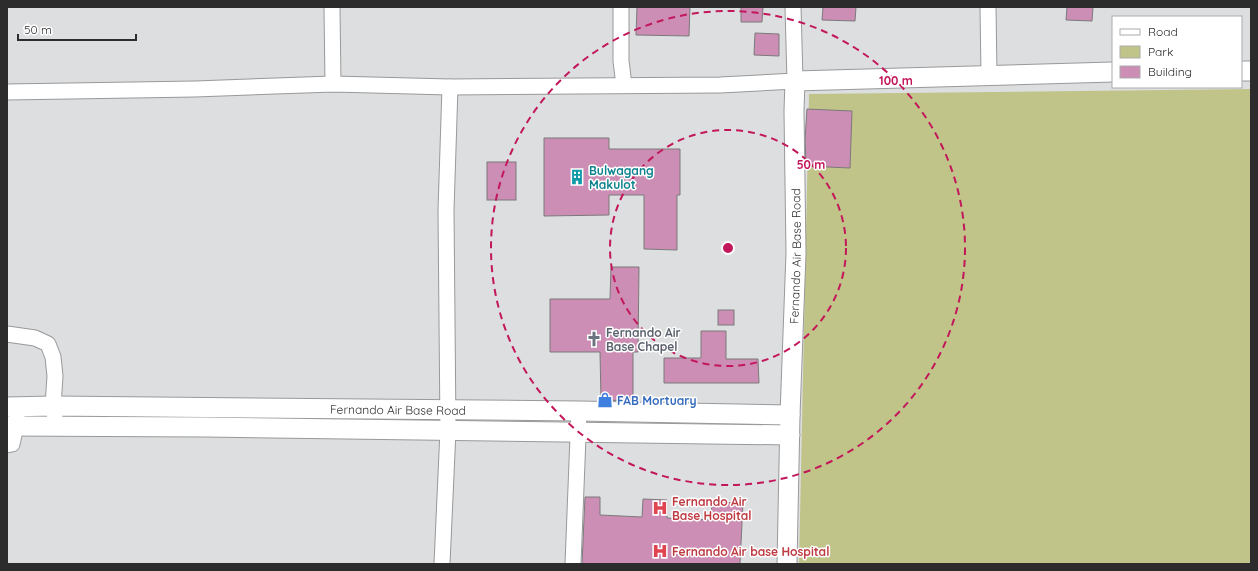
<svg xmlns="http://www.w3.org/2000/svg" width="1258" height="571" viewBox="0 0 1258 571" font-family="Quicksand,sans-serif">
	<rect width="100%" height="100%" fill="#dddee0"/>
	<!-- green -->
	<path fill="#c0c488" d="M 1251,89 L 1251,564 L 799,564 L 809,94 Z"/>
	<!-- building -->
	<g fill="#cc8eb4" stroke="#7b7a7b">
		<path d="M 637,7 L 690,7 L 689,36 L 636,35 Z"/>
		<path d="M 741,7 L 763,7 L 762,22 L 741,22 Z"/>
		<path d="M 823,7 L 856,7 L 855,21 L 822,20 Z"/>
		<path d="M 1067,7 L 1093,7 L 1092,21 L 1066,20 Z"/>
		<path d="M 755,33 L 779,34 L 779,56 L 754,55 Z"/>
		<path d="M 807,109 L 852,111 L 850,168 L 806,166 L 805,140 Z"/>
		<path d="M 544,138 L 609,138 L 609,149 L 680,149 L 680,195 L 677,195 L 677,250 L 644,249 L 644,195 L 609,195 L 609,215 L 544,216 Z"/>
		<rect x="487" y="162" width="29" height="38"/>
		<path d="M 611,267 L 639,267 L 638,352 L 633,352 L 633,401 L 601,400 L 600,352 L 550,352 L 550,299 L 610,299 Z"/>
		<rect x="718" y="310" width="16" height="15"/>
		<path d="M 701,331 L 726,331 L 726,359 L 758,359 L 759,383 L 664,383 L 664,358 L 701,358 Z"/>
		<path d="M 585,497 L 600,497 L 600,515 L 642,517 L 643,499 L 667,500 L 667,518 L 711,520 L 712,502 L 743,503 L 740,564 L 582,564 Z"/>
	</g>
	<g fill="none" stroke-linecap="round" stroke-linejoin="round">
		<defs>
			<g id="minor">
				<path d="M 332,7 L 333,84"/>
				<path d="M 621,7 L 621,61 L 624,85"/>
				<path d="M 988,7 L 989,76"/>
				<path d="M 7,92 L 195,89 L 333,84 L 450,87 L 720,85 L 795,81 L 793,7"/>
				<path d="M 7,334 L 35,338 L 48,344 L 53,357 L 55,376 L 53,406 L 56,425"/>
				<path d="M 7,445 L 12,444 L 16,426 L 17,417"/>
				<path d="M 442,564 L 448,430 L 446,210 L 450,87"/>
				<path d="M 573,564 L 579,411"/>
			</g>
			<g id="tertiary">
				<path d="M 1241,71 L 1251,71"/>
				<path id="s1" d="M 7,407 L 53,406 L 579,411 L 790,415"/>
				<path d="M 7,426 L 205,427 L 790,435"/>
				<path id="s2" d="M 787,564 L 790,415 L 796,253 L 794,111 L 795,81 L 1113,72"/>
			</g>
		</defs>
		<!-- minor casing -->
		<use href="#minor" stroke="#98999a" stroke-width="17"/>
		<!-- tertiary casing -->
		<use href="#tertiary" stroke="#98999a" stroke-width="21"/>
		<!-- minor -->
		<use href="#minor" stroke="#fff" stroke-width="15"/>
		<!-- tertiary -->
		<use href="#tertiary" stroke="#fff" stroke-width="19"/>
	</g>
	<!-- distance rings -->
	<g fill="none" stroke="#c2185b" stroke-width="2" stroke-dasharray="7 5">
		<circle cx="728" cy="248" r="118"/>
		<circle cx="728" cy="248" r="237"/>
	</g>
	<!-- icons -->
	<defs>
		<symbol id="building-bare" viewBox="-9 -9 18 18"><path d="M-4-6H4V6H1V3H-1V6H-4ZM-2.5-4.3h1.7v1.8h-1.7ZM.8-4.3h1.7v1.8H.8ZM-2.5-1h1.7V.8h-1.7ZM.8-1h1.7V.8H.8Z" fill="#0f9aa8" stroke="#fff" stroke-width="2.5" paint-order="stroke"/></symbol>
		<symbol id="church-bare" viewBox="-9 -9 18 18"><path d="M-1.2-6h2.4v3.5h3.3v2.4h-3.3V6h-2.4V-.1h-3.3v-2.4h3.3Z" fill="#6b7280" stroke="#fff" stroke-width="2.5" paint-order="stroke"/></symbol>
		<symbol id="shop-bare" viewBox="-9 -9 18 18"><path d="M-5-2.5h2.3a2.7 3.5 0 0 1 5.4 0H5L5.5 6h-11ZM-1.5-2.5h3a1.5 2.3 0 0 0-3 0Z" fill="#3f7fe0" stroke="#fff" stroke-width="2.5" paint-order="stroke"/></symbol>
		<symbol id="hospital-bare" viewBox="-9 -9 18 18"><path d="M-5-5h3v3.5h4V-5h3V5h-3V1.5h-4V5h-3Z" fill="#e0444e" stroke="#fff" stroke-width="2.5" paint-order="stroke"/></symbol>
	</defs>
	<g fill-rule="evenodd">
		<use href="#building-bare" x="566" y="166" width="22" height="22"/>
		<use href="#church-bare" x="583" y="328" width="22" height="22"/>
		<use href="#shop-bare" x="594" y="389" width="22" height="22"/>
		<use href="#hospital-bare" x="649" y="497" width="22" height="22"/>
		<use href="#hospital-bare" x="649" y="540" width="22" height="22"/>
	</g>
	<g text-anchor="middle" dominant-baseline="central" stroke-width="3" stroke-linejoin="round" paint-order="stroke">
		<!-- culture labels -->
		<g font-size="12" font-weight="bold" fill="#0d838f" stroke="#fff" text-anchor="start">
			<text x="589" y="170">Bulwagang<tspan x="589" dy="14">Makulot</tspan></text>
		</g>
		<!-- street labels -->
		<g font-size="12" fill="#2c2c2d" stroke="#fff">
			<text stroke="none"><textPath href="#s2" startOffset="308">Fernando Air Base Road</textPath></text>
			<text stroke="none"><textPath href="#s1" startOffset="391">Fernando Air Base Road</textPath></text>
		</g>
		<!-- worship labels -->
		<g font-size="12" font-weight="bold" fill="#5b616d" stroke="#fff" text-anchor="start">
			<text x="606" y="332">Fernando Air<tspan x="606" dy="14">Base Chapel</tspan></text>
		</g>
		<!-- shop labels -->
		<g font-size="12" font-weight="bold" fill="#366cbe" stroke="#fff" text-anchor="start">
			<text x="617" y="400">FAB Mortuary</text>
		</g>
		<!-- health labels -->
		<g font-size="12" font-weight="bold" fill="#be3a42" stroke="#fff" text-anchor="start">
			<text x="672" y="501">Fernando Air<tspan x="672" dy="14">Base Hospital</tspan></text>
			<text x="672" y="551">Fernando Air base Hospital</text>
		</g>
	</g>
	<circle cx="728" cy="248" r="6" fill="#c2185b" stroke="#fff" stroke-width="2"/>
	<g font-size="12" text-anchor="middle" font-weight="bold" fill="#c2185b" stroke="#fff" stroke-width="3" stroke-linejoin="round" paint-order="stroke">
		<text x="896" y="85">100 m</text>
		<text x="811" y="169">50 m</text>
	</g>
	<!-- border -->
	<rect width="1258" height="571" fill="none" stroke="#2c2c2d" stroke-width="16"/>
	<!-- legend -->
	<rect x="1112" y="16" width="130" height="72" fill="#ffffff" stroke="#ababab"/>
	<rect x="1120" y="29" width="20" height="6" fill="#ffffff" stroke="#ababab"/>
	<text x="1148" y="36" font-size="12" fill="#2c2c2d">Road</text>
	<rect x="1120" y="46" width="20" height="12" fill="#c0c488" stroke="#ababab"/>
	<text x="1148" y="56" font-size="12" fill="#2c2c2d">Park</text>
	<rect x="1120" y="66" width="20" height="12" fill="#cc8eb4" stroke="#ababab"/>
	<text x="1148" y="76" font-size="12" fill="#2c2c2d">Building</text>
	<!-- scale -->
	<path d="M18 34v6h118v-6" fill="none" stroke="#2c2c2d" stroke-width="2"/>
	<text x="24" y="34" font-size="12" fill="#2c2c2d" stroke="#ffffff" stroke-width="3" paint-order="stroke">50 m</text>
</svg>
